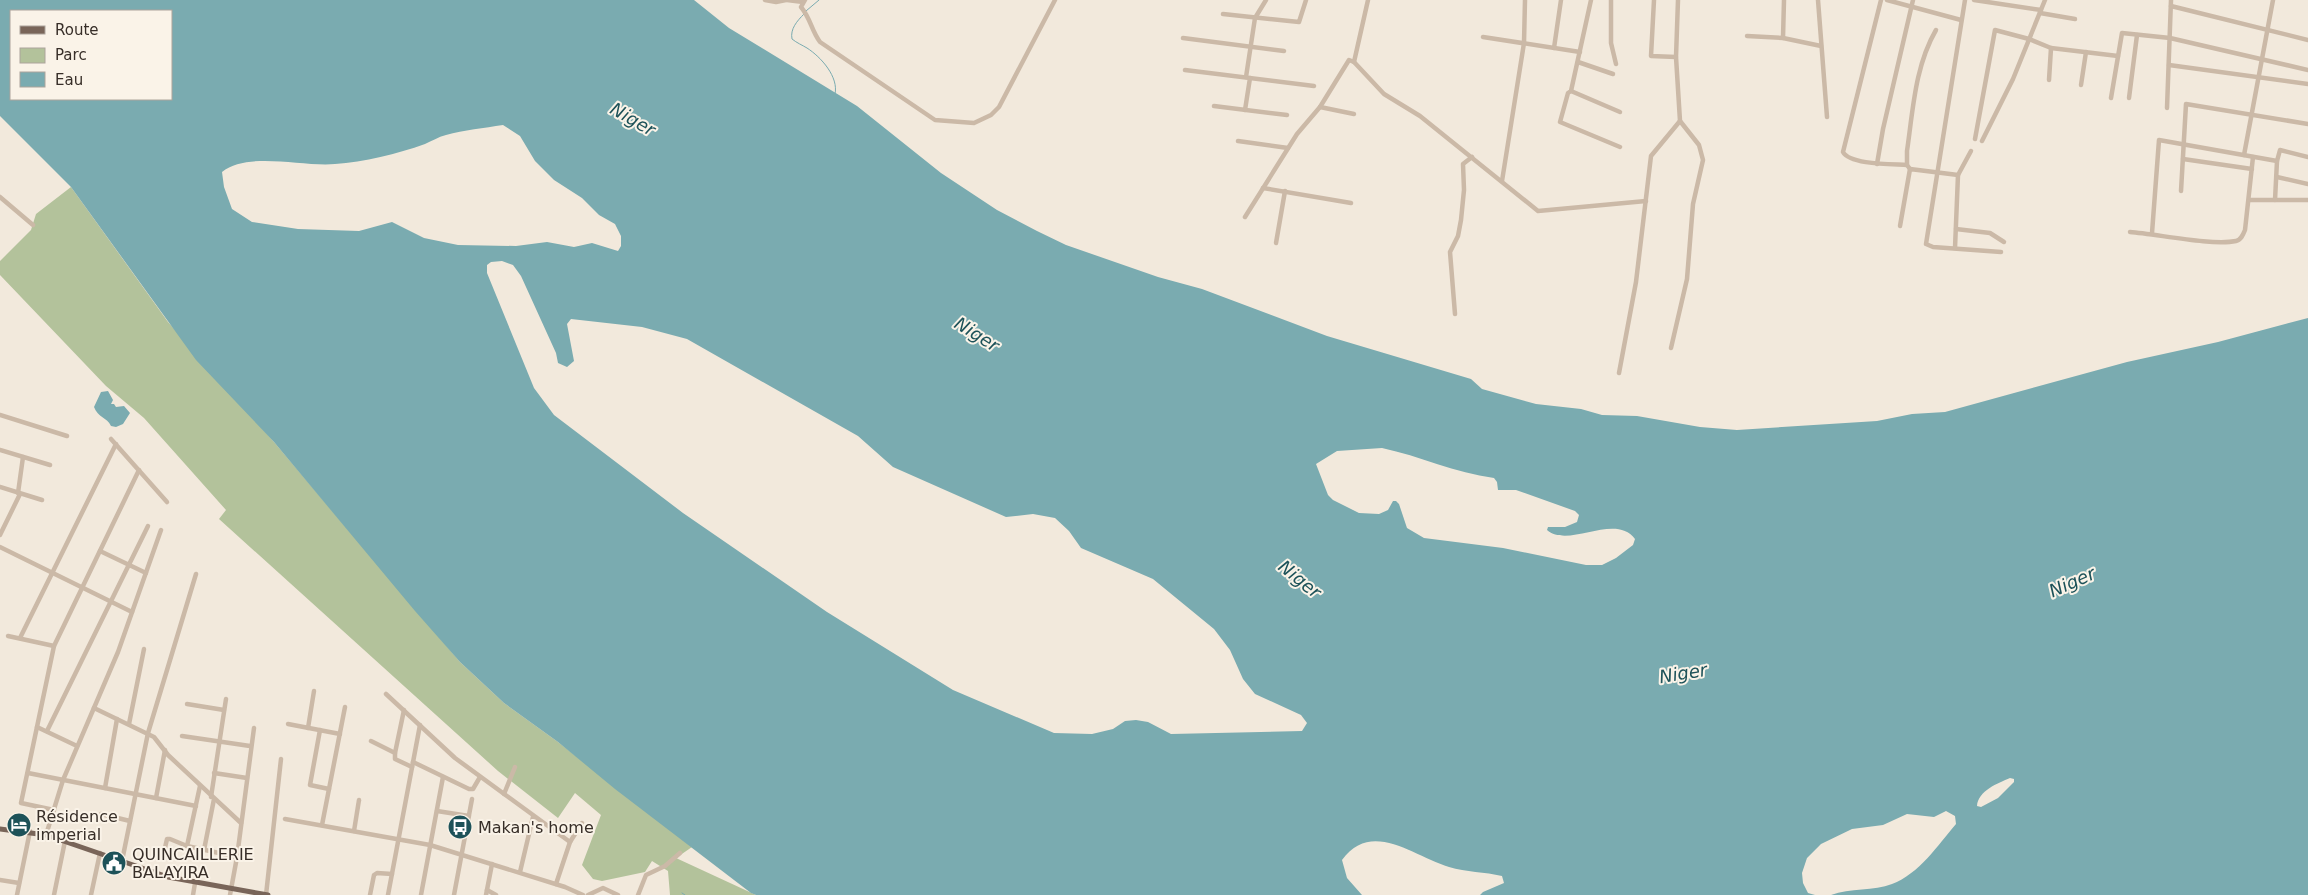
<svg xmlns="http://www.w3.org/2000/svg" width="2308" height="895" viewBox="0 0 2308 895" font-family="'DejaVu Sans',sans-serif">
	<rect width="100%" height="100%" fill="#f2e9dc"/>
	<!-- green -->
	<path fill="#b3c29b" d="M 71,187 L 168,322 L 274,442 L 460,662 L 504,703 L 558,742 L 692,847 L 676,858 L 756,895 L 670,895 L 668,871 L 652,861 L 645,872 L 602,881 L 593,879 L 582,865 L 601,815 L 575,793 L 558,818 L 498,771 L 219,519 L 226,510 L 144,418 L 106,386 L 0,275 L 0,261 L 31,230 L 36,214 Z"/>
	<!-- water -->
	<g fill="#7aabb0" fill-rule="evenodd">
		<path d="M 0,0 L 694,0 L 729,28 L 857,106 L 941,173 L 997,210 L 1037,231 L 1066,245 L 1158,277 L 1202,289 L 1327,336 L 1471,379 L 1482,389 L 1536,404 L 1581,409 L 1602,415 L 1637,416 L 1700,427 L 1737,430 L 1877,421 L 1912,414 L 1945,412 L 2127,362 L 2218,342 L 2308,318 L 2308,895 L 1831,895 C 1850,888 1874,891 1892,884 C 1919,874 1938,845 1956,824 L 1955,816 L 1946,811 L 1934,817 L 1907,814 L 1883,825 L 1852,829 L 1821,844 L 1807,858 L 1802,873 L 1803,883 L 1808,893 L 1815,895 L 1480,895 L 1483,892 L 1504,883 L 1502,876 C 1485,872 1466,872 1449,867 C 1414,857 1372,819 1342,860 L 1347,878 L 1362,895 L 756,895 L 751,893 L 615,789 L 558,742 L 504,703 L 460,662 L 415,611 L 274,442 L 196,360 L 71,187 L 0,116 ZM 11,11 L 171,11 L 171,99 L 11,99 ZM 503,125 L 520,136 L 535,161 L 554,180 L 582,198 L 599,215 L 615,224 L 621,236 L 621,246 L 618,251 L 592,243 L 574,247 L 547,242 L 516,246 L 458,245 L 424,238 L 392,222 L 359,231 L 298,229 L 252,222 L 232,209 L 224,187 L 222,172 C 248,151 302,167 335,164 C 364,162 397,154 425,144 C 432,141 438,137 446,135 C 464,130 484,128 503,125 ZM 502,261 L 513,265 L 521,276 L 556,353 L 558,363 L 567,367 L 574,361 L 567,324 L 571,319 L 642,327 L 687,339 L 858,436 L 893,467 L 1006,517 L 1033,514 L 1055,518 L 1069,531 L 1081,548 L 1153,579 L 1214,629 L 1230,650 L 1243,679 L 1255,694 L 1301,715 L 1307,723 L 1302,731 L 1171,734 L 1148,722 L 1136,720 L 1125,721 L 1113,729 L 1092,734 L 1054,733 L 953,690 L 827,612 L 683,513 L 554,415 L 534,388 L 487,273 L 487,265 L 491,262 ZM 1382,448 C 1420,456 1455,473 1494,478 L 1497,482 L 1498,490 L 1516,490 L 1575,511 L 1579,515 L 1577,522 L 1565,527 L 1548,527 L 1547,530 C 1569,549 1615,512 1635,539 L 1633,545 L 1616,558 L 1602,565 L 1586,565 L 1503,548 L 1424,538 L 1407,528 L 1399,504 L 1396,501 L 1393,501 L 1388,510 L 1379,514 L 1359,513 L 1333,500 L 1328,495 L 1316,464 L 1337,451 ZM 2010,778 L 2014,779 L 2014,782 L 1998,798 L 1981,807 L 1977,806 C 1978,791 1998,783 2010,778 Z"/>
		<path d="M 108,391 L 113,400 L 111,404 L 114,404 L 116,407 L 124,406 L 130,413 L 123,424 L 116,427 L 111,426 C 107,417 98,418 94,407 L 101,392 Z"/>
	</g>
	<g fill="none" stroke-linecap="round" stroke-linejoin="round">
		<!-- stream -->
		<g stroke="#7aabb0" stroke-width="1">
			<path d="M 806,11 L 819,0"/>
			<path d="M 804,14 C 797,21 790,29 792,39 C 797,43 802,45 807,48 C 821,57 839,77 835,94"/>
			<path d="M 682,893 L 685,895"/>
		</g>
		<!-- minor -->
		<g stroke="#cbb9a7" stroke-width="4.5">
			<path d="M 765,0 L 776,2 L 786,0"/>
			<path d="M 787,0 L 803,2"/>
			<path d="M 805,0 L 801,7 C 811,19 811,30 820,42 L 935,120 L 974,123 L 991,115 L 999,107 L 1055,0"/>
			<path d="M 1591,0 L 1571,91 L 1568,93 L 1560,122 L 1620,147"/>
			<path d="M 1611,0 L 1611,43 L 1616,64"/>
			<path d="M 1654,0 L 1651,56 L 1676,57"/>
			<path d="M 1818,0 L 1827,117"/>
			<path d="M 1881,0 L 1843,152 C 1850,165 1893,164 1907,165"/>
			<path d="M 1887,0 L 1961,20"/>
			<path d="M 1965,0 L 1926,244 L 1933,247 L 2001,252"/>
			<path d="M 1974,0 L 2041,10"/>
			<path d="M 2171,6 L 2308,40"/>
			<path d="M 2040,13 L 2075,19"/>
			<path d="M 1223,14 L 1299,22 L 1306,0"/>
			<path d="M 1747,36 L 1783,38 L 1821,46"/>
			<path d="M 1483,37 L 1580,52"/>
			<path d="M 1183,38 L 1284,51"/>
			<path d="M 1783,38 L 1784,0"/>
			<path d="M 1554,48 L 1561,0"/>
			<path d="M 1354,62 L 1368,0"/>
			<path d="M 1578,62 L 1613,74"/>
			<path d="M 2169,65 L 2308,84"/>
			<path d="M 1185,70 L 1314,86"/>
			<path d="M 1246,77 L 1255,18 L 1266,0"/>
			<path d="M 2049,80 L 2051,48"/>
			<path d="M 2081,85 L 2086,52"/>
			<path d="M 1571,91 L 1620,112"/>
			<path d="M 2111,98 L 2122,33 L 2170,38 L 2308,70"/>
			<path d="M 2129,98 L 2137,35"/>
			<path d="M 1214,106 L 1287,115"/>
			<path d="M 1320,107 L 1354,114"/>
			<path d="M 2167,108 L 2171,0"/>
			<path d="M 1245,110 L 1250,78"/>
			<path d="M 1975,139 L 1995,30 L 2029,39 L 2051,48 L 2118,56"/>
			<path d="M 1238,141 L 1288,148"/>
			<path d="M 1982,141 L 2013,79 L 2045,0"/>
			<path d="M 2244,155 L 2273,0"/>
			<path d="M 2183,159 L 2252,169"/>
			<path d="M 1877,164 L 1883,129 L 1913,0"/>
			<path d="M 1910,169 L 1907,165 L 1907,151 C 1913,110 1915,66 1936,30"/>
			<path d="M 2277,177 L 2308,184"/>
			<path d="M 1502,181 L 1524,43 L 1525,0"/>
			<path d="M 1263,188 L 1351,203"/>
			<path d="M 2181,191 L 2186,104 L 2308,124"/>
			<path d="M 0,197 L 33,225"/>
			<path d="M 2250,200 L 2308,200"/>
			<path d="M 2275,200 L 2277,161 L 2280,150 L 2308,157"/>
			<path d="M 1245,217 L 1297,134 L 1320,107 L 1349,60 L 1354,62 L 1384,94 L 1420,116 L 1538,211 L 1646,201"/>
			<path d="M 1900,226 L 1910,169 L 1958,175 L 1971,151"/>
			<path d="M 1956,229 L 1990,233 L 2004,242"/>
			<path d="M 2130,232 C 2157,234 2212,246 2236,241 C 2241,240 2243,235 2245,230 L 2253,157"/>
			<path d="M 2152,233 L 2159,140 L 2277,161"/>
			<path d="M 1276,243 L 1285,191"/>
			<path d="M 1955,248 L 1958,175"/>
			<path d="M 1455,314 L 1450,252 L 1458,236 L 1461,220 L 1464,190 L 1463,164 L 1472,157"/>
			<path d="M 1671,348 L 1687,279 L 1693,204 L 1703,160 L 1699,145 L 1680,121 L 1676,57 L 1678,0"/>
			<path d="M 1619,373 L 1636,282 L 1651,156 L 1680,121"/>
			<path d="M 0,415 L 67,436"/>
			<path d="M 111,439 L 167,502"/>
			<path d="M 0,450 L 50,465"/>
			<path d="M 0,487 L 42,500"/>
			<path d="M 18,493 L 23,457"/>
			<path d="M 0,535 L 20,494"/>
			<path d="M 0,547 L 132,612"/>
			<path d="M 100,551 L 146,573"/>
			<path d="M 8,636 L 54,646"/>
			<path d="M 20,638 L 116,444"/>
			<path d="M 386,694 L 455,758 L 570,842"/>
			<path d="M 187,704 L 224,710"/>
			<path d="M 94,708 L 154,737 L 168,755 L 241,823"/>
			<path d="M 129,724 L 144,649"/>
			<path d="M 288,724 L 340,734"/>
			<path d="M 37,727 L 77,746"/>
			<path d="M 308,728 L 314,691"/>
			<path d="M 320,730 L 310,785 L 329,789"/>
			<path d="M 47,731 L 148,526"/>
			<path d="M 182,736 L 250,746"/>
			<path d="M 371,741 L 395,753 L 395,759 L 412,767"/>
			<path d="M 395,753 L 404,710"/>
			<path d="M 413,762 L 469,789 L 473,789 L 480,777"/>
			<path d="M 28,773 L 196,806"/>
			<path d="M 214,773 L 247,778"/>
			<path d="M 105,788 L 117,719"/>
			<path d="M 504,794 L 515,767"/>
			<path d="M 211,797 L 226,699"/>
			<path d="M 156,798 L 165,750"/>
			<path d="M 54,810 L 21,803 L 54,646 L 139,470"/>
			<path d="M 437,811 L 469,816"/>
			<path d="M 101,814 L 130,821"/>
			<path d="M 285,819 L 430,845 L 565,887 L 583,895"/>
			<path d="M 322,825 L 345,707"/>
			<path d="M 354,831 L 359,800"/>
			<path d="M 46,835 L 63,780 L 118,652 L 161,530"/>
			<path d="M 187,846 L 200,786"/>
			<path d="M 204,850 L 214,799"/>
			<path d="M 164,852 L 167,839 L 170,839 L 187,846 L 237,857"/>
			<path d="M 122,861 L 148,733 L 196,574"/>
			<path d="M 520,872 L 533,817"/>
			<path d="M 0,880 L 19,883"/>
			<path d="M 556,884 L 570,842 L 582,823"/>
			<path d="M 487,890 L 496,895"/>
			<path d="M 17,895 L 30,831"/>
			<path d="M 54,895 L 65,841"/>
			<path d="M 91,895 L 100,853"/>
			<path d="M 193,895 L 195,883"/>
			<path d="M 230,895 L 237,857 L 254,728"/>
			<path d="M 266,895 L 281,759"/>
			<path d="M 370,895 L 374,875 L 377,873 L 392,874"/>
			<path d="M 388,895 L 420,725"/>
			<path d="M 421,895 L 443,777"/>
			<path d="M 454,895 L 472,799"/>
			<path d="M 486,895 L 492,864"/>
			<path d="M 588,895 L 603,888 L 618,895"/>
			<path d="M 638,895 L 646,875 L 665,866 L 680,853"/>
		</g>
		<!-- major -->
		<path stroke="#796559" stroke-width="5" d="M 0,829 L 46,835 L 168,877 L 268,895"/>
	</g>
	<!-- icons -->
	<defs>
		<symbol id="hotel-disc" viewBox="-11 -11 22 22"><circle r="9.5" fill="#1d5259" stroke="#faf3e8"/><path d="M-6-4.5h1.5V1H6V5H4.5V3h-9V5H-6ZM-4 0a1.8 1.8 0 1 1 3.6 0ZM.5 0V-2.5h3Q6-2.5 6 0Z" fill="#fff"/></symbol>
		<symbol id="bus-disc" viewBox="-11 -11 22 22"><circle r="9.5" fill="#1d5259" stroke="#faf3e8"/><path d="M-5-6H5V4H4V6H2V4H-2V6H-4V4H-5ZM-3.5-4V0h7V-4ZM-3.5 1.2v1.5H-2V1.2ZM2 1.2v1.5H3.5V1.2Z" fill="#fff"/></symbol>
		<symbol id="civic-disc" viewBox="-11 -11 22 22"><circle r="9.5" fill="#1d5259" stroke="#faf3e8"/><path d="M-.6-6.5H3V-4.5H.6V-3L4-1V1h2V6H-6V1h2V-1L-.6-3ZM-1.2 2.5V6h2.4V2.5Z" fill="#fff"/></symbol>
	</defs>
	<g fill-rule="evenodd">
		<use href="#hotel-disc" x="5" y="811" width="28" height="28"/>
		<use href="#bus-disc" x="446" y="813" width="28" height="28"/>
		<use href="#civic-disc" x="100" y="849" width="28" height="28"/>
	</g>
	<g text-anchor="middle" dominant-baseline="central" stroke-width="4" stroke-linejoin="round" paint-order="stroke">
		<!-- poi labels -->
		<g font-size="16" fill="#372e28" stroke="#faf3e8" text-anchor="start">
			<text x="36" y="816">Résidence<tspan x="36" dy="18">imperial</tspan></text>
			<text x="478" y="827">Makan's home</text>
			<text x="132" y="854">QUINCAILLERIE<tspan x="132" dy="18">BALAYIRA</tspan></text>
		</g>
		<!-- water labels -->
		<g font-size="18" font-style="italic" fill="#1d5259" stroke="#faf3e8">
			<text transform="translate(633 119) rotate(30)">Niger</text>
			<text transform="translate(977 334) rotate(32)">Niger</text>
			<text transform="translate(1300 579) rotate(39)">Niger</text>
			<text transform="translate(2072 582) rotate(-24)">Niger</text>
			<text transform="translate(1683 673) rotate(-9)">Niger</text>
		</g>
	</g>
	<!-- legend -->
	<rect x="10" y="10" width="162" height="90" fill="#faf3e8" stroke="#aca49b"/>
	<rect x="20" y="26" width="25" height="8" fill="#796559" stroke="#aca49b"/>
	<text x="55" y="35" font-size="15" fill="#372e28">Route</text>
	<rect x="20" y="48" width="25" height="15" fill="#b3c29b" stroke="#aca49b"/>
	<text x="55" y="60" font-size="15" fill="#372e28">Parc</text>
	<rect x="20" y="72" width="25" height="15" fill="#7aabb0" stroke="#aca49b"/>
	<text x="55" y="85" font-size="15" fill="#372e28">Eau</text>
</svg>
